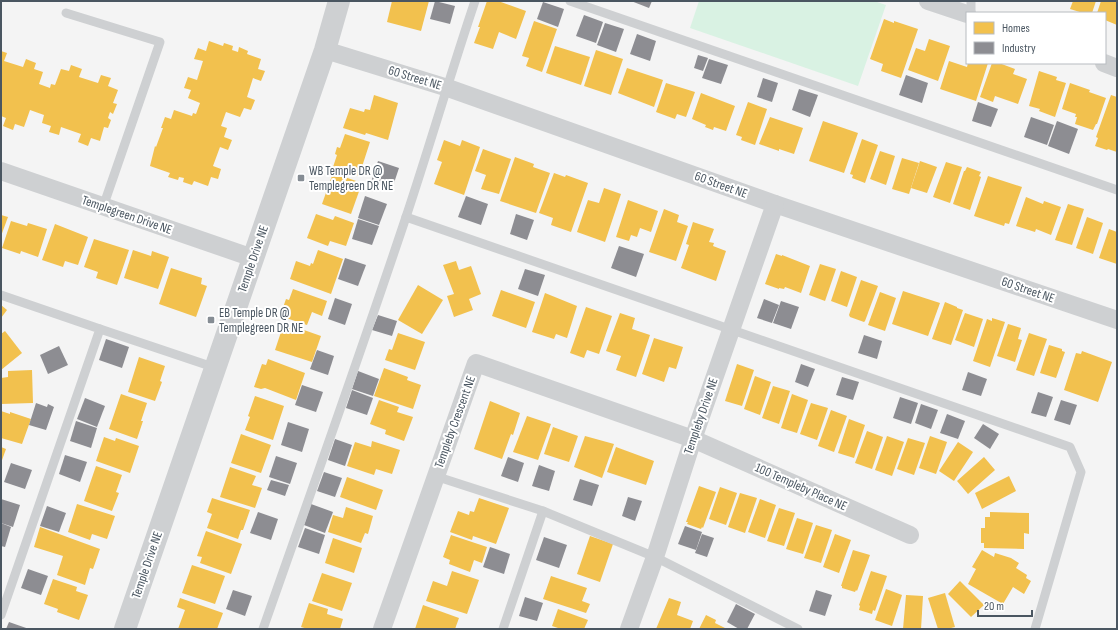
<svg xmlns="http://www.w3.org/2000/svg" width="1118" height="630" viewBox="0 0 1118 630" font-family="'Sofia Sans Condensed',sans-serif">
	<rect width="100%" height="100%" fill="#f4f4f4"/>
	<!-- green -->
	<path fill="#d9f2e3" d="M 699,1 L 874,1 L 886,5 L 858,86 L 690,28 Z"/>
	<!-- homes -->
	<g fill="#f2c14e">
		<path d="M 392,1 L 429,1 L 421,31 L 387,22 Z"/>
		<path d="M 487,1 L 498,1 L 526,11 L 516,39 L 499,32 L 493,49 L 474,43 L 480,27 L 478,27 Z"/>
		<path d="M 1073,1 L 1096,1 L 1092,13 L 1083,13 L 1070,9 Z"/>
		<path d="M 1101,1 L 1117,1 L 1117,25 L 1105,20 L 1105,13 L 1097,13 Z"/>
		<path d="M 884,19 L 894,23 L 894,21 L 918,29 L 901,78 L 881,71 L 883,64 L 870,59 Z"/>
		<path d="M 534,21 L 557,29 L 542,72 L 526,66 L 529,58 L 522,56 Z"/>
		<path d="M 929,39 L 950,46 L 938,81 L 908,70 L 916,48 L 925,51 Z"/>
		<path d="M 209,41 L 223,46 L 224,43 L 233,46 L 232,50 L 238,52 L 239,47 L 248,51 L 247,54 L 261,59 L 258,69 L 265,71 L 261,81 L 253,78 L 247,97 L 255,100 L 251,110 L 244,108 L 240,117 L 226,112 L 221,126 L 227,128 L 224,137 L 232,140 L 228,150 L 220,147 L 213,166 L 221,169 L 218,179 L 211,177 L 208,186 L 194,181 L 192,185 L 183,182 L 184,178 L 179,177 L 178,180 L 168,177 L 170,173 L 150,166 L 155,146 L 156,147 L 163,128 L 161,128 L 165,117 L 171,119 L 174,110 L 192,116 L 193,113 L 196,114 L 200,103 L 188,98 L 191,90 L 184,88 L 188,77 L 197,80 L 203,61 L 194,59 L 198,48 L 206,51 Z"/>
		<path d="M 555,46 L 590,57 L 581,85 L 546,73 Z"/>
		<path d="M 596,50 L 623,59 L 611,95 L 584,86 Z"/>
		<path d="M 1,51 L 7,53 L 4,61 L 23,67 L 26,59 L 36,63 L 34,69 L 43,72 L 39,84 L 50,88 L 51,84 L 55,85 L 61,69 L 69,71 L 71,65 L 82,69 L 79,77 L 98,83 L 101,75 L 111,78 L 108,86 L 118,90 L 113,103 L 117,104 L 113,114 L 110,112 L 108,118 L 111,120 L 108,128 L 104,127 L 100,141 L 91,138 L 88,146 L 78,142 L 81,134 L 61,127 L 59,135 L 49,132 L 51,126 L 42,123 L 44,115 L 30,110 L 24,127 L 15,124 L 13,130 L 3,126 L 6,118 L 1,116 Z"/>
		<path d="M 949,61 L 967,67 L 968,63 L 988,63 L 976,101 L 940,89 Z"/>
		<path d="M 992,63 L 999,63 L 1015,69 L 1013,74 L 1027,79 L 1018,104 L 995,96 L 993,102 L 980,97 Z"/>
		<path d="M 627,68 L 663,80 L 654,107 L 618,93 Z"/>
		<path d="M 1039,71 L 1057,77 L 1056,80 L 1066,83 L 1055,117 L 1039,111 L 1040,109 L 1029,106 Z"/>
		<path d="M 666,83 L 695,92 L 686,117 L 677,114 L 675,119 L 656,112 Z"/>
		<path d="M 1070,83 L 1090,90 L 1089,92 L 1106,98 L 1097,124 L 1096,124 L 1093,130 L 1075,124 L 1077,117 L 1075,117 L 1076,114 L 1062,109 Z"/>
		<path d="M 701,93 L 735,106 L 726,131 L 714,127 L 713,130 L 705,127 L 706,125 L 692,119 Z"/>
		<path d="M 374,95 L 398,103 L 388,140 L 366,133 L 365,135 L 343,128 L 350,108 L 364,112 L 365,109 L 370,110 Z"/>
		<path d="M 1111,95 L 1117,97 L 1117,152 L 1108,149 L 1107,150 L 1095,146 L 1098,138 L 1096,137 Z"/>
		<path d="M 748,102 L 767,109 L 755,145 L 741,140 L 742,137 L 736,135 Z"/>
		<path d="M 770,117 L 803,128 L 794,154 L 779,149 L 779,151 L 759,144 Z"/>
		<path d="M 823,121 L 858,133 L 844,173 L 809,161 Z"/>
		<path d="M 345,134 L 370,142 L 359,176 L 333,167 L 337,155 L 335,154 L 337,147 L 340,148 Z"/>
		<path d="M 862,139 L 878,145 L 865,183 L 852,178 L 853,175 L 850,174 Z"/>
		<path d="M 444,140 L 460,146 L 462,140 L 480,147 L 464,195 L 434,184 L 442,162 L 437,160 Z"/>
		<path d="M 483,149 L 511,159 L 499,194 L 481,189 L 486,175 L 475,171 Z"/>
		<path d="M 880,151 L 895,156 L 886,185 L 870,179 Z"/>
		<path d="M 515,157 L 534,164 L 533,167 L 550,173 L 536,213 L 500,201 Z"/>
		<path d="M 902,158 L 919,163 L 909,194 L 892,189 Z"/>
		<path d="M 920,161 L 937,167 L 927,193 L 911,188 Z"/>
		<path d="M 946,162 L 962,167 L 950,203 L 933,197 Z"/>
		<path d="M 967,167 L 981,172 L 979,176 L 981,177 L 970,210 L 953,204 L 964,171 L 965,171 Z"/>
		<path d="M 333,173 L 362,183 L 351,214 L 322,204 Z"/>
		<path d="M 554,173 L 565,177 L 566,175 L 588,183 L 571,232 L 551,225 L 553,218 L 539,213 Z"/>
		<path d="M 988,176 L 1022,187 L 1009,224 L 1005,223 L 1004,226 L 974,216 Z"/>
		<path d="M 604,188 L 621,194 L 605,242 L 577,232 L 588,200 L 599,203 Z"/>
		<path d="M 1026,197 L 1043,204 L 1044,201 L 1061,207 L 1051,235 L 1036,229 L 1035,232 L 1016,226 Z"/>
		<path d="M 628,200 L 658,211 L 651,232 L 640,228 L 637,237 L 631,235 L 629,241 L 616,237 Z"/>
		<path d="M 1068,204 L 1084,209 L 1072,245 L 1055,240 Z"/>
		<path d="M 664,209 L 679,215 L 677,222 L 688,226 L 676,261 L 649,252 Z"/>
		<path d="M 316,214 L 333,220 L 335,216 L 354,223 L 346,246 L 330,241 L 328,246 L 307,238 Z"/>
		<path d="M 1,215 L 8,217 L 1,236 Z"/>
		<path d="M 1087,217 L 1103,223 L 1093,254 L 1076,248 Z"/>
		<path d="M 11,221 L 27,226 L 28,223 L 47,229 L 38,257 L 21,251 L 20,254 L 2,248 Z"/>
		<path d="M 693,222 L 714,229 L 709,242 L 714,243 L 713,246 L 726,251 L 716,281 L 681,268 L 689,245 L 686,244 Z"/>
		<path d="M 55,224 L 88,237 L 78,265 L 65,261 L 63,267 L 42,260 Z"/>
		<path d="M 1109,229 L 1117,232 L 1117,264 L 1099,258 Z"/>
		<path d="M 94,239 L 129,250 L 117,285 L 96,278 L 98,272 L 84,267 Z"/>
		<path d="M 133,250 L 151,256 L 152,251 L 169,257 L 158,289 L 124,278 Z"/>
		<path d="M 318,250 L 343,259 L 331,294 L 290,279 L 296,261 L 310,266 L 311,263 L 313,264 Z"/>
		<path d="M 776,254 L 782,256 L 782,255 L 810,266 L 801,293 L 785,287 L 784,289 L 779,288 L 779,289 L 765,284 Z"/>
		<path d="M 456,261 L 459,270 L 471,266 L 481,294 L 469,299 L 473,310 L 454,317 L 447,296 L 454,294 L 443,265 Z"/>
		<path d="M 820,264 L 836,269 L 825,301 L 809,295 Z"/>
		<path d="M 171,268 L 202,278 L 201,284 L 207,286 L 196,317 L 159,304 Z"/>
		<path d="M 841,271 L 857,277 L 847,307 L 831,301 Z"/>
		<path d="M 861,280 L 878,286 L 865,321 L 864,322 L 850,317 L 849,315 Z"/>
		<path d="M 418,285 L 443,300 L 422,334 L 398,320 Z"/>
		<path d="M 293,289 L 327,301 L 322,316 L 312,312 L 307,325 L 280,316 L 286,299 L 289,300 Z"/>
		<path d="M 501,290 L 535,302 L 526,328 L 492,316 Z"/>
		<path d="M 903,291 L 940,303 L 928,336 L 892,324 Z"/>
		<path d="M 880,292 L 896,298 L 885,331 L 868,325 Z"/>
		<path d="M 545,293 L 577,306 L 567,338 L 556,334 L 554,339 L 532,332 Z"/>
		<path d="M 945,302 L 957,307 L 957,308 L 963,310 L 951,345 L 932,339 Z"/>
		<path d="M 1,305 L 7,310 L 1,318 Z"/>
		<path d="M 586,307 L 612,316 L 599,354 L 587,350 L 584,358 L 570,353 Z"/>
		<path d="M 620,313 L 635,318 L 632,329 L 650,335 L 636,377 L 616,370 L 621,356 L 606,351 Z"/>
		<path d="M 965,313 L 983,319 L 974,347 L 955,340 Z"/>
		<path d="M 992,318 L 1005,322 L 990,367 L 973,361 L 987,319 L 992,321 Z"/>
		<path d="M 284,323 L 321,336 L 312,362 L 275,350 Z"/>
		<path d="M 1008,324 L 1021,328 L 1018,339 L 1022,340 L 1015,362 L 997,356 Z"/>
		<path d="M 5,331 L 22,353 L 1,370 L 1,334 Z"/>
		<path d="M 398,333 L 425,342 L 415,370 L 385,360 L 389,349 L 392,350 Z"/>
		<path d="M 1029,333 L 1047,339 L 1034,376 L 1016,370 Z"/>
		<path d="M 654,338 L 683,347 L 676,369 L 669,367 L 664,382 L 642,374 Z"/>
		<path d="M 1049,345 L 1062,349 L 1062,351 L 1065,352 L 1056,378 L 1040,373 Z"/>
		<path d="M 1082,351 L 1112,362 L 1098,402 L 1064,390 L 1076,353 L 1081,354 Z"/>
		<path d="M 139,357 L 165,366 L 160,381 L 162,382 L 155,401 L 128,392 Z"/>
		<path d="M 268,359 L 305,373 L 296,400 L 265,388 L 261,389 L 254,387 L 262,364 L 266,365 Z"/>
		<path d="M 737,364 L 754,370 L 742,406 L 725,401 Z"/>
		<path d="M 384,368 L 408,377 L 407,380 L 421,385 L 413,409 L 374,396 Z"/>
		<path d="M 32,370 L 33,403 L 1,404 L 1,378 L 8,377 L 8,371 Z"/>
		<path d="M 755,376 L 771,382 L 760,415 L 744,409 Z"/>
		<path d="M 773,386 L 790,391 L 779,424 L 762,418 Z"/>
		<path d="M 121,394 L 147,403 L 141,421 L 143,421 L 137,439 L 109,429 Z"/>
		<path d="M 792,394 L 808,400 L 797,433 L 781,428 Z"/>
		<path d="M 255,396 L 284,406 L 273,440 L 245,430 L 250,417 L 248,416 Z"/>
		<path d="M 379,400 L 399,407 L 397,412 L 413,417 L 404,441 L 385,434 L 386,430 L 370,424 Z"/>
		<path d="M 490,401 L 520,413 L 513,435 L 511,434 L 502,459 L 474,449 Z"/>
		<path d="M 811,403 L 828,408 L 817,440 L 800,434 Z"/>
		<path d="M 831,410 L 847,416 L 834,452 L 818,446 Z"/>
		<path d="M 1,411 L 10,414 L 10,412 L 31,419 L 22,444 L 1,438 Z"/>
		<path d="M 527,416 L 551,424 L 538,460 L 513,452 Z"/>
		<path d="M 849,419 L 865,425 L 854,458 L 838,453 Z"/>
		<path d="M 553,427 L 578,436 L 569,462 L 544,454 Z"/>
		<path d="M 867,431 L 883,437 L 872,469 L 855,463 Z"/>
		<path d="M 241,434 L 271,445 L 261,473 L 231,463 Z"/>
		<path d="M 585,436 L 614,444 L 602,478 L 574,467 Z"/>
		<path d="M 887,436 L 904,442 L 892,476 L 875,470 Z"/>
		<path d="M 930,436 L 947,442 L 936,474 L 919,468 Z"/>
		<path d="M 104,437 L 115,441 L 116,438 L 139,446 L 130,473 L 96,461 Z"/>
		<path d="M 908,438 L 925,443 L 914,475 L 897,469 Z"/>
		<path d="M 372,441 L 400,450 L 392,474 L 376,469 L 374,475 L 347,466 L 355,442 L 371,447 Z"/>
		<path d="M 958,442 L 973,452 L 954,481 L 939,471 Z"/>
		<path d="M 1,447 L 6,449 L 1,463 Z"/>
		<path d="M 616,447 L 654,461 L 646,485 L 607,472 Z"/>
		<path d="M 984,457 L 995,470 L 968,494 L 957,481 Z"/>
		<path d="M 96,466 L 122,475 L 116,492 L 119,493 L 112,511 L 84,501 Z"/>
		<path d="M 230,467 L 256,476 L 252,485 L 262,488 L 255,508 L 220,497 Z"/>
		<path d="M 1009,476 L 1016,491 L 982,509 L 975,493 Z"/>
		<path d="M 347,477 L 383,490 L 376,510 L 340,497 Z"/>
		<path d="M 699,486 L 716,492 L 703,528 L 702,527 L 701,529 L 687,524 L 688,522 L 686,522 Z"/>
		<path d="M 720,487 L 737,493 L 726,525 L 709,519 Z"/>
		<path d="M 740,493 L 757,498 L 745,533 L 728,527 Z"/>
		<path d="M 212,498 L 250,510 L 243,530 L 241,530 L 238,539 L 207,528 L 212,514 L 207,512 Z"/>
		<path d="M 479,498 L 509,508 L 496,544 L 473,536 L 472,540 L 450,532 L 458,511 L 469,515 L 470,511 L 474,512 Z"/>
		<path d="M 760,499 L 776,505 L 765,538 L 748,532 Z"/>
		<path d="M 77,504 L 115,516 L 107,539 L 92,534 L 90,540 L 68,532 Z"/>
		<path d="M 346,507 L 373,516 L 368,534 L 365,533 L 361,543 L 328,532 L 333,515 L 343,518 Z"/>
		<path d="M 779,508 L 795,513 L 784,546 L 767,541 Z"/>
		<path d="M 990,512 L 1029,513 L 1029,534 L 1024,533 L 1024,549 L 984,548 L 984,543 L 981,543 L 981,528 L 985,528 L 985,517 L 990,517 Z"/>
		<path d="M 797,518 L 813,523 L 803,554 L 786,549 Z"/>
		<path d="M 816,525 L 832,530 L 821,563 L 804,558 Z"/>
		<path d="M 40,527 L 100,549 L 93,569 L 90,568 L 85,585 L 57,575 L 63,556 L 34,547 Z"/>
		<path d="M 206,531 L 242,544 L 231,574 L 200,563 L 202,557 L 197,556 Z"/>
		<path d="M 835,534 L 851,540 L 839,573 L 823,567 Z"/>
		<path d="M 451,535 L 487,547 L 482,563 L 474,560 L 470,572 L 449,564 L 450,560 L 443,557 Z"/>
		<path d="M 590,536 L 613,544 L 600,582 L 577,574 Z"/>
		<path d="M 333,538 L 362,548 L 354,573 L 325,563 Z"/>
		<path d="M 853,550 L 870,555 L 857,591 L 856,590 L 855,592 L 842,588 L 842,586 L 841,586 Z"/>
		<path d="M 982,550 L 994,557 L 995,553 L 1011,558 L 1019,563 L 1016,568 L 1027,575 L 1026,578 L 1031,581 L 1024,594 L 1013,587 L 1003,604 L 968,584 L 976,569 L 972,567 Z"/>
		<path d="M 192,565 L 225,576 L 215,604 L 182,593 Z"/>
		<path d="M 452,571 L 479,580 L 467,614 L 426,601 L 433,581 L 447,586 Z"/>
		<path d="M 871,571 L 887,576 L 875,611 L 873,610 L 872,614 L 859,610 L 860,606 L 859,605 Z"/>
		<path d="M 322,573 L 352,583 L 342,611 L 312,601 Z"/>
		<path d="M 551,576 L 587,588 L 582,601 L 590,604 L 586,613 L 543,599 Z"/>
		<path d="M 53,579 L 77,587 L 76,591 L 88,595 L 79,620 L 57,612 L 58,609 L 44,604 Z"/>
		<path d="M 960,581 L 984,605 L 971,617 L 948,594 Z"/>
		<path d="M 886,589 L 902,595 L 892,626 L 875,620 Z"/>
		<path d="M 945,593 L 955,627 L 947,629 L 938,629 L 928,598 Z"/>
		<path d="M 906,595 L 923,596 L 921,629 L 903,629 Z"/>
		<path d="M 180,598 L 223,613 L 217,629 L 178,629 L 185,610 L 177,607 Z"/>
		<path d="M 669,598 L 681,602 L 677,615 L 693,621 L 690,629 L 656,629 Z"/>
		<path d="M 309,603 L 328,609 L 327,614 L 343,619 L 340,629 L 308,629 L 301,627 Z"/>
		<path d="M 423,605 L 459,618 L 455,629 L 415,629 Z"/>
		<path d="M 558,609 L 588,620 L 584,629 L 561,629 L 552,626 Z"/>
		<path d="M 706,615 L 716,620 L 715,623 L 727,629 L 699,629 Z"/>
	</g>
	<!-- industry -->
	<g fill="#8d8d92">
		<path d="M 435,1 L 455,6 L 450,24 L 430,19 Z"/>
		<path d="M 631,1 L 652,1 L 649,8 Z"/>
		<path d="M 543,2 L 564,9 L 558,27 L 537,19 Z"/>
		<path d="M 584,15 L 603,22 L 596,43 L 576,36 Z"/>
		<path d="M 605,23 L 624,29 L 616,52 L 597,45 Z"/>
		<path d="M 637,34 L 656,41 L 650,61 L 630,54 Z"/>
		<path d="M 698,55 L 708,58 L 703,71 L 694,68 Z"/>
		<path d="M 709,59 L 728,65 L 721,84 L 702,78 Z"/>
		<path d="M 906,75 L 928,83 L 922,103 L 899,95 Z"/>
		<path d="M 763,78 L 778,83 L 772,102 L 757,97 Z"/>
		<path d="M 799,89 L 818,95 L 810,117 L 792,110 Z"/>
		<path d="M 978,102 L 998,109 L 991,127 L 972,121 Z"/>
		<path d="M 1031,117 L 1054,125 L 1047,145 L 1024,137 Z"/>
		<path d="M 1057,121 L 1078,129 L 1069,154 L 1048,146 Z"/>
		<path d="M 378,161 L 399,168 L 392,189 L 371,182 Z"/>
		<path d="M 365,196 L 387,204 L 379,225 L 358,218 Z"/>
		<path d="M 466,196 L 488,204 L 481,225 L 458,217 Z"/>
		<path d="M 516,214 L 534,220 L 527,240 L 510,234 Z"/>
		<path d="M 358,219 L 379,226 L 372,245 L 352,239 Z"/>
		<path d="M 619,246 L 644,254 L 636,277 L 611,268 Z"/>
		<path d="M 345,258 L 366,265 L 358,286 L 338,279 Z"/>
		<path d="M 525,269 L 545,275 L 538,296 L 518,289 Z"/>
		<path d="M 335,298 L 352,304 L 345,325 L 328,319 Z"/>
		<path d="M 764,299 L 779,305 L 772,323 L 757,318 Z"/>
		<path d="M 781,301 L 799,307 L 791,329 L 773,323 Z"/>
		<path d="M 378,315 L 397,321 L 392,336 L 372,330 Z"/>
		<path d="M 864,335 L 882,341 L 877,359 L 858,353 Z"/>
		<path d="M 106,339 L 129,347 L 122,368 L 99,360 Z"/>
		<path d="M 59,346 L 68,365 L 48,374 L 40,355 Z"/>
		<path d="M 317,350 L 334,356 L 328,375 L 310,369 Z"/>
		<path d="M 801,364 L 815,369 L 808,387 L 795,382 Z"/>
		<path d="M 358,371 L 379,379 L 373,396 L 352,389 Z"/>
		<path d="M 968,372 L 987,379 L 981,396 L 962,390 Z"/>
		<path d="M 842,377 L 859,382 L 853,400 L 836,395 Z"/>
		<path d="M 302,385 L 323,392 L 316,412 L 295,405 Z"/>
		<path d="M 352,390 L 373,398 L 367,415 L 346,408 Z"/>
		<path d="M 1038,392 L 1053,397 L 1046,417 L 1031,413 Z"/>
		<path d="M 900,397 L 918,403 L 911,424 L 893,418 Z"/>
		<path d="M 85,398 L 105,406 L 97,427 L 77,419 Z"/>
		<path d="M 1061,400 L 1077,405 L 1070,425 L 1054,420 Z"/>
		<path d="M 36,403 L 47,407 L 48,404 L 54,407 L 46,430 L 29,425 Z"/>
		<path d="M 921,404 L 938,410 L 931,429 L 915,423 Z"/>
		<path d="M 947,414 L 965,421 L 958,439 L 940,433 Z"/>
		<path d="M 76,421 L 97,428 L 91,448 L 70,441 Z"/>
		<path d="M 288,422 L 309,429 L 302,452 L 281,445 Z"/>
		<path d="M 983,424 L 999,434 L 990,449 L 974,438 Z"/>
		<path d="M 335,439 L 352,445 L 345,466 L 328,460 Z"/>
		<path d="M 65,455 L 87,462 L 80,482 L 59,474 Z"/>
		<path d="M 276,456 L 297,463 L 290,484 L 269,477 Z"/>
		<path d="M 508,457 L 524,463 L 518,482 L 501,476 Z"/>
		<path d="M 11,463 L 32,470 L 25,489 L 4,482 Z"/>
		<path d="M 539,465 L 555,471 L 549,491 L 532,486 Z"/>
		<path d="M 324,472 L 342,478 L 335,497 L 317,491 Z"/>
		<path d="M 580,479 L 599,485 L 592,506 L 573,500 Z"/>
		<path d="M 271,480 L 289,485 L 285,496 L 267,490 Z"/>
		<path d="M 628,497 L 642,501 L 635,521 L 622,516 Z"/>
		<path d="M 1,499 L 20,505 L 13,527 L 1,523 Z"/>
		<path d="M 311,504 L 333,512 L 325,533 L 304,525 Z"/>
		<path d="M 47,506 L 66,513 L 59,532 L 40,526 Z"/>
		<path d="M 258,512 L 278,519 L 271,540 L 250,533 Z"/>
		<path d="M 1,523 L 11,527 L 5,547 L 1,546 Z"/>
		<path d="M 685,526 L 702,532 L 696,550 L 678,544 Z"/>
		<path d="M 305,528 L 325,535 L 319,554 L 298,547 Z"/>
		<path d="M 702,534 L 714,538 L 707,557 L 695,553 Z"/>
		<path d="M 544,537 L 567,545 L 559,568 L 536,560 Z"/>
		<path d="M 490,547 L 510,554 L 504,574 L 483,567 Z"/>
		<path d="M 28,569 L 48,576 L 41,595 L 21,588 Z"/>
		<path d="M 233,590 L 252,596 L 245,616 L 226,609 Z"/>
		<path d="M 816,590 L 832,595 L 825,616 L 809,611 Z"/>
		<path d="M 525,597 L 543,603 L 537,621 L 519,616 Z"/>
		<path d="M 736,604 L 755,614 L 747,629 L 739,629 L 727,622 Z"/>
		<path d="M 9,622 L 29,629 L 6,629 Z"/>
	</g>
	<g fill="none" stroke-linecap="round" stroke-linejoin="round">
		<!-- service -->
		<g stroke="#ced0d2" stroke-width="9">
			<path d="M 570,1 L 1117,190"/>
			<path d="M 66,13 L 160,42 L 103,207"/>
			<path d="M 971,13 L 971,1"/>
			<path d="M 406,217 L 1070,447 L 1081,472 L 1035,629"/>
			<path d="M 1,295 L 100,329 L 1,615"/>
			<path d="M 100,329 L 216,368"/>
			<path d="M 435,476 L 543,511"/>
			<path d="M 263,629 C 311,492 360,355 406,217 C 430,145 451,72 475,1"/>
			<path d="M 503,629 L 543,511 L 655,557 L 798,629"/>
		</g>
		<!-- minor -->
		<g stroke="#ced0d2" stroke-width="18">
			<path d="M 928,1 L 967,14"/>
			<path d="M 325,50 L 448,88 L 775,204 L 1117,320"/>
			<path d="M 1104,63 L 1117,68"/>
			<path d="M 1,171 L 253,258"/>
			<path d="M 382,629 L 476,363 L 693,439 L 910,535"/>
			<path d="M 629,629 L 655,557 L 693,439 L 775,204"/>
		</g>
		<!-- tertiary -->
		<path stroke="#ced0d2" stroke-width="22" d="M 125,629 L 325,50 L 339,1"/>
	</g>
	<!-- markers -->
	<g fill="#868d94" stroke="#fff" stroke-width="1.5">
		<rect x="297" y="174" width="8" height="8" rx="2"/>
		<rect x="207" y="316" width="8" height="8" rx="2"/>
	</g>
	<g text-anchor="middle" dominant-baseline="central" stroke-width="4" stroke-linejoin="round" paint-order="stroke">
		<!-- street labels -->
		<g font-size="13" fill="#4a5661" stroke="#fff">
			<text transform="translate(415 78) rotate(17)">60 Street NE</text>
			<text transform="translate(721 185) rotate(20)">60 Street NE</text>
			<text transform="translate(127 215) rotate(19)">Templegreen Drive NE</text>
			<text transform="translate(253 259) rotate(-71)">Temple Drive NE</text>
			<text transform="translate(1028 290) rotate(19)">60 Street NE</text>
			<text transform="translate(701 416) rotate(-71)">Templeby Drive NE</text>
			<text transform="translate(455 422) rotate(-70)">Templeby Crescent NE</text>
			<text transform="translate(801 487) rotate(24)">100 Templeby Place NE</text>
			<text transform="translate(147 565) rotate(-71)">Temple Drive NE</text>
		</g>
		<!-- poi labels -->
		<g font-size="13" fill="#4a5661" stroke="#fff" text-anchor="start">
			<text x="309" y="171">WB Temple DR @<tspan x="309" dy="15">Templegreen DR NE</tspan></text>
			<text x="219" y="313">EB Temple DR @<tspan x="219" dy="15">Templegreen DR NE</tspan></text>
		</g>
	</g>
	<!-- border -->
	<rect width="1118" height="630" fill="none" stroke="#4a5661" stroke-width="4"/>
	<!-- legend -->
	<rect x="966" y="12" width="140" height="52" fill="#ffffff" stroke="#b7bbc0"/>
	<rect x="974" y="22" width="20" height="12" fill="#f2c14e" stroke="#b7bbc0"/>
	<text x="1002" y="32" font-size="12" fill="#4a5661">Homes</text>
	<rect x="974" y="42" width="20" height="12" fill="#8d8d92" stroke="#b7bbc0"/>
	<text x="1002" y="52" font-size="12" fill="#4a5661">Industry</text>
	<!-- scale -->
	<path d="M978 610v6h54v-6" fill="none" stroke="#4a5661" stroke-width="2"/>
	<text x="984" y="610" font-size="12" fill="#4a5661" stroke="#ffffff" stroke-width="3" paint-order="stroke">20 m</text>
</svg>
